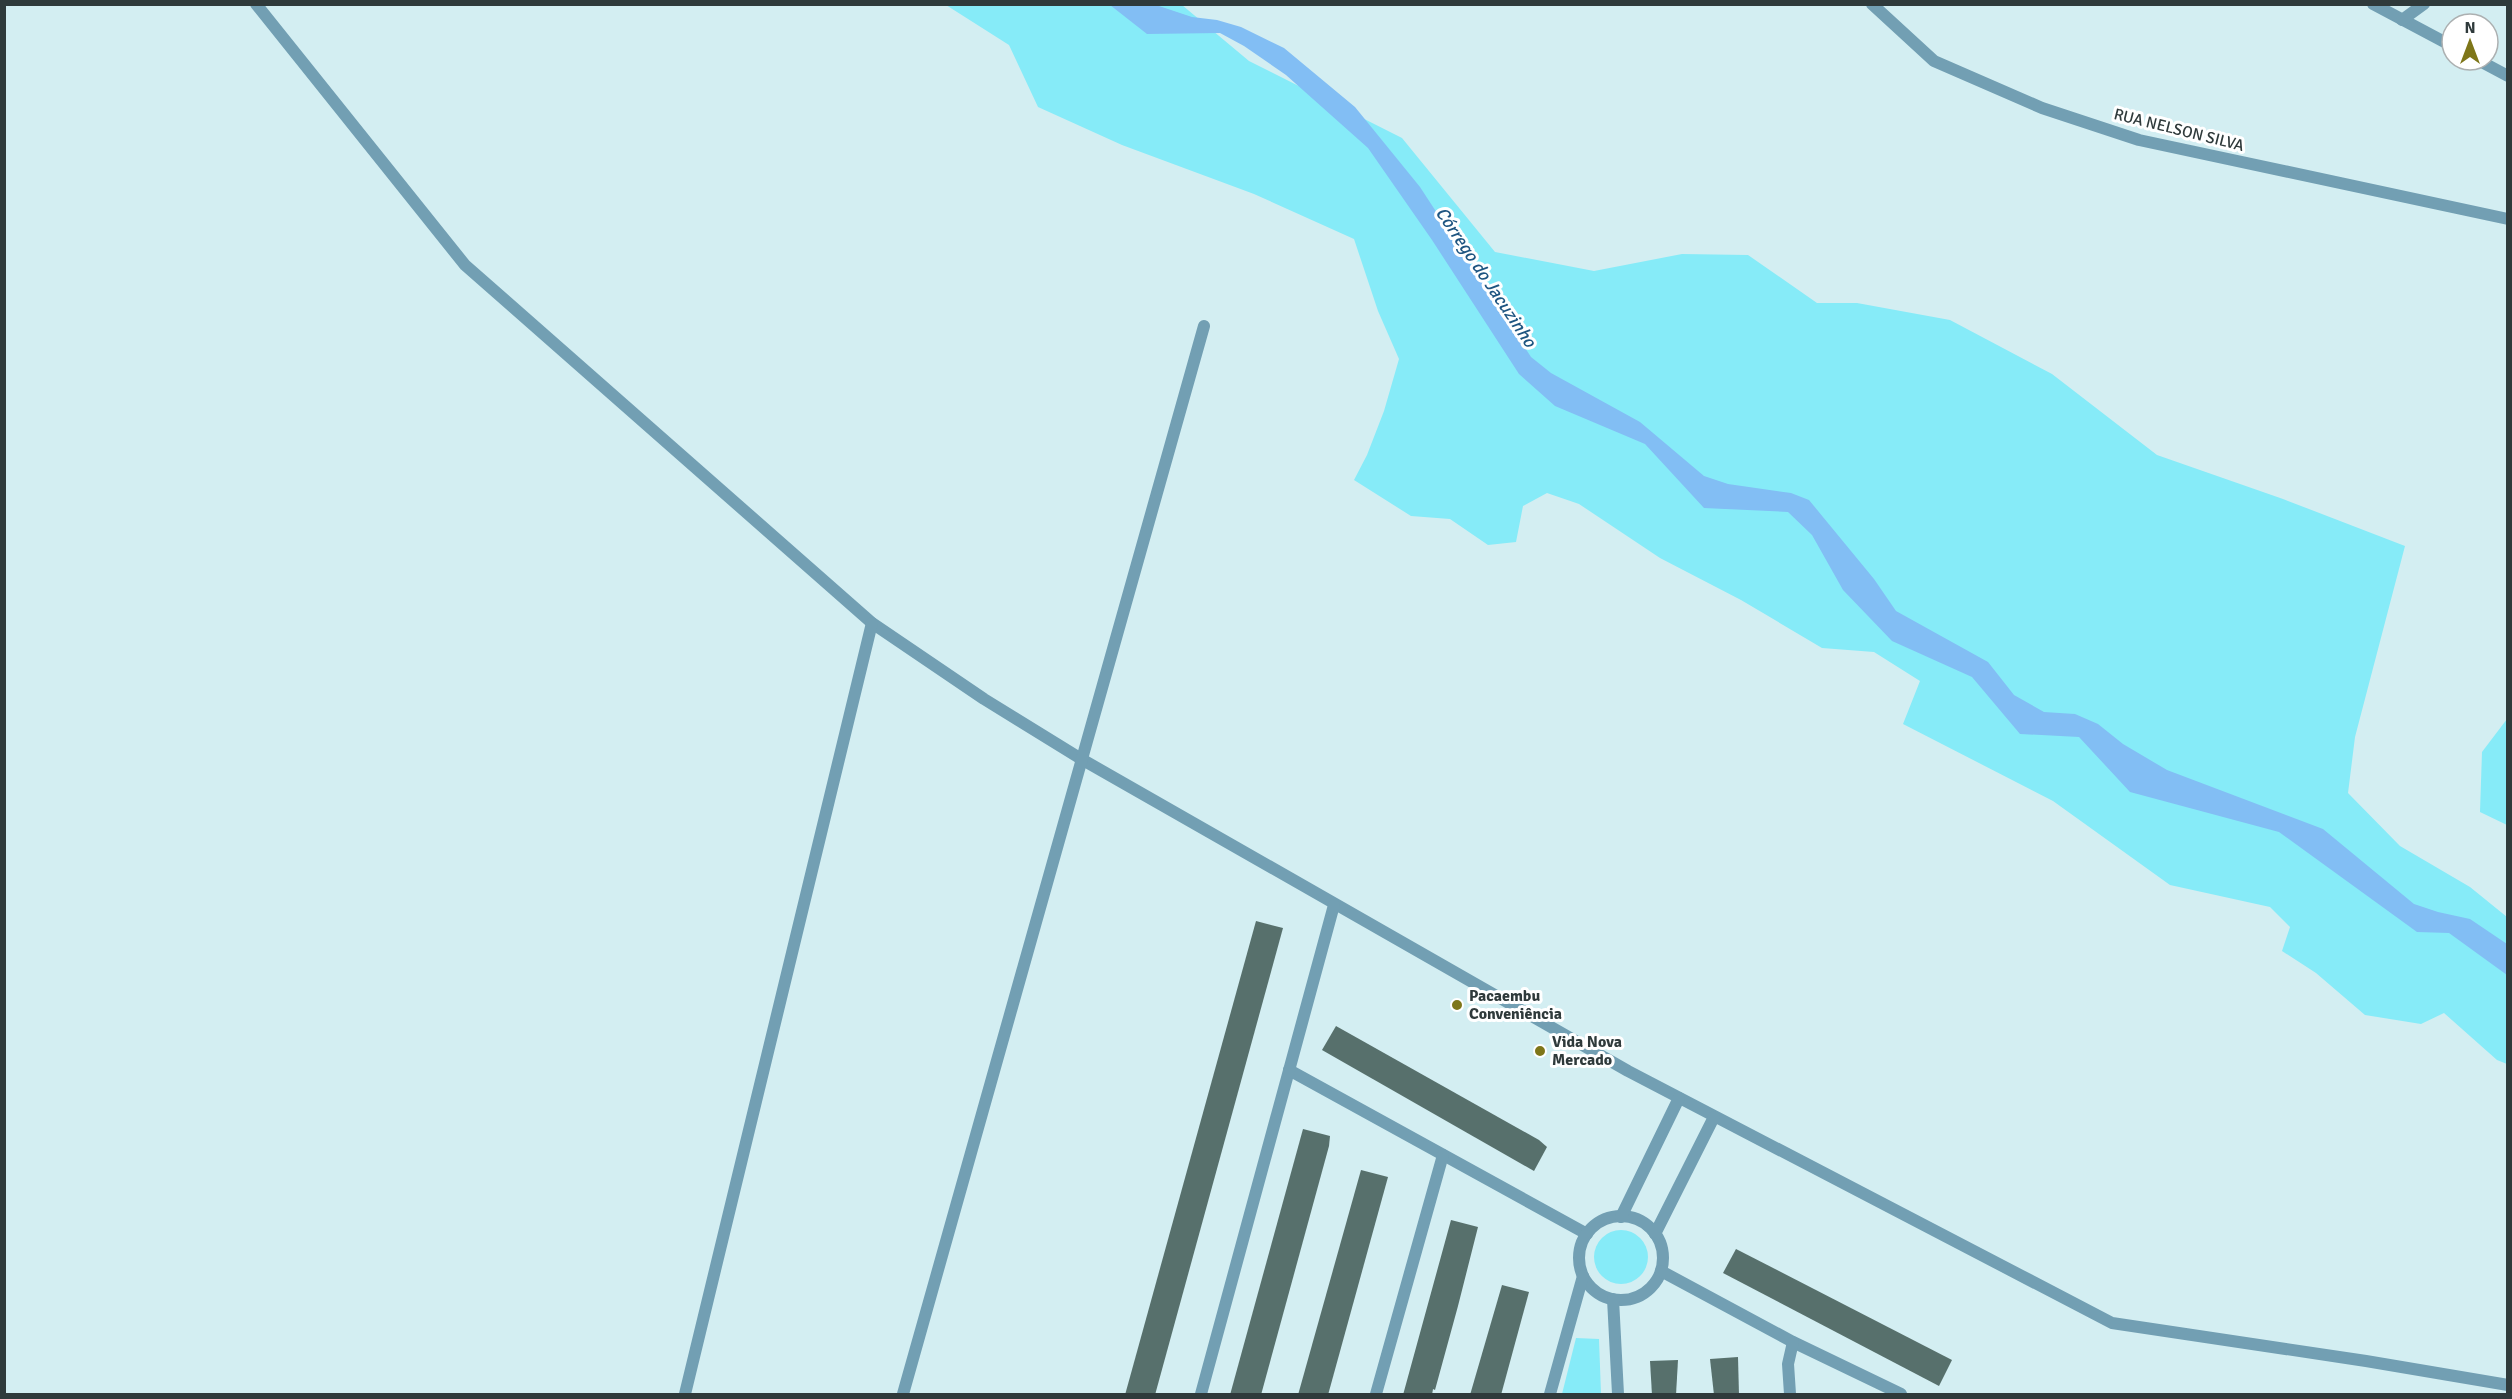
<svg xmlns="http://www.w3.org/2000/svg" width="2512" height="1399" viewBox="0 0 2512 1399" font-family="Signika,sans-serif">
	<rect width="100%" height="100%" fill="#d3eef2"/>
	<!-- green -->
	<g fill="#86ebf8">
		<path d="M 946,5 L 1182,5 L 1249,61 L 1402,138 L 1495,252 L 1594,271 L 1682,254 L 1748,255 L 1817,303 L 1857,303 L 1950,320 L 2052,374 L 2157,455 L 2283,499 L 2405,546 L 2355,737 L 2348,793 L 2400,846 L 2470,887 L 2507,917 L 2507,1064 L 2497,1060 L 2444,1013 L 2421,1024 L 2365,1015 L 2316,973 L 2282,951 L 2290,927 L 2270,907 L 2170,885 L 2053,801 L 1903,724 L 1920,681 L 1874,652 L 1822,648 L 1741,600 L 1660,558 L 1579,504 L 1547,493 L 1523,506 L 1516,542 L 1488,545 L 1450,519 L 1411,516 L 1354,480 L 1367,455 L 1384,411 L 1399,359 L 1378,311 L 1354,239 L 1254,194 L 1122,145 L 1038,107 L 1009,45 Z"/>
		<path d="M 2507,719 L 2507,825 L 2480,812 L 2482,752 Z"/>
		<circle cx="1621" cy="1257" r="27"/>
		<path d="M 1576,1338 L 1599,1339 L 1601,1394 L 1562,1394 Z"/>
	</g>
	<!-- water -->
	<path fill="#82bef4" d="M 1110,5 L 1156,5 L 1192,17 L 1217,20 L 1241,27 L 1284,48 L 1355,107 L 1420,187 L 1531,357 L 1551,373 L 1640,422 L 1704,476 L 1728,484 L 1791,493 L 1809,500 L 1874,579 L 1896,611 L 1988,662 L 2014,695 L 2044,712 L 2075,714 L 2098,724 L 2123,744 L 2167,770 L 2323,829 L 2414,904 L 2438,912 L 2470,919 L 2507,944 L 2507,975 L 2449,933 L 2417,932 L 2279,832 L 2130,792 L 2079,737 L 2020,734 L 1972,677 L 1892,641 L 1843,590 L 1812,535 L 1788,512 L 1704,508 L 1645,444 L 1555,406 L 1519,374 L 1432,240 L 1368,148 L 1286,75 L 1244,46 L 1220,33 L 1147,34 Z"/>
	<!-- building -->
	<g fill="#57706c">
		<path d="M 1256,921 L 1283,928 L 1155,1395 L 1125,1395 Z"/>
		<path d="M 1336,1026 L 1539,1140 L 1547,1147 L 1534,1171 L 1322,1050 Z"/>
		<path d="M 1303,1129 L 1330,1136 L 1329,1146 L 1261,1395 L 1230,1395 Z"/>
		<path d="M 1361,1170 L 1388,1177 L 1328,1395 L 1298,1395 Z"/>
		<path d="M 1451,1220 L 1478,1227 L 1458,1306 L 1435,1390 L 1433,1389 L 1432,1395 L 1403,1395 Z"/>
		<path d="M 1736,1249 L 1952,1360 L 1939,1386 L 1723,1273 Z"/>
		<path d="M 1502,1285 L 1529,1292 L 1501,1395 L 1470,1395 Z"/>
		<path d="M 1738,1357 L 1739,1395 L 1714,1395 L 1710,1359 Z"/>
		<path d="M 1678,1360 L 1676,1395 L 1652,1395 L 1650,1361 Z"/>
	</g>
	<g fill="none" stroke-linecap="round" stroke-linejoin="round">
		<!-- minor -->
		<g stroke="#729fb3" stroke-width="12">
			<path d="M 256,4 L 465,265 L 872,623 L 984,699 L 1083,760 L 1628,1071 L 2112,1323 L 2366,1361 L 2508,1385"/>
			<path d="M 1872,4 L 1934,61 L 2042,108 L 2139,140 L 2508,219"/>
			<path d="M 2373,4 L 2452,46"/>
			<path d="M 2402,20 L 2424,4"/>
			<path d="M 2478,60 L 2508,76"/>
			<path d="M 1289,1070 L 1587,1234"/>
			<circle cx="1621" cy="1258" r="42"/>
			<path d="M 1621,1217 L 1679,1098"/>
			<path d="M 1655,1234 L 1714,1117"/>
			<path d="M 1661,1271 L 1793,1342 L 1901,1394"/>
			<path d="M 1613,1299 L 1618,1394"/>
			<path d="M 685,1394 L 872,623"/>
			<path d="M 903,1394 L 1204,326"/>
			<path d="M 1201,1394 L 1334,905"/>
			<path d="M 1376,1394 L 1443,1155"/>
			<path d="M 1550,1394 L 1583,1276"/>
			<path d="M 1790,1394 L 1788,1364 L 1793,1342"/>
		</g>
	</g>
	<!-- markers -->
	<g fill="#7e7619" stroke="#fff" stroke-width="2">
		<circle cx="1457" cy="1005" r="6"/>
		<circle cx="1540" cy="1051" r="6"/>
	</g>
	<g text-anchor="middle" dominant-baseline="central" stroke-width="6" stroke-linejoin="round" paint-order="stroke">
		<!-- street labels -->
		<g font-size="16" fill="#2f3a3b" stroke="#fff">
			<text transform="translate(2179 130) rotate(14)">RUA NELSON SILVA</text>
		</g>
		<!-- poi labels -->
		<g font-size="16" font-weight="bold" fill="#2f3a3b" stroke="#fff" text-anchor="start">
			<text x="1469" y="996">Pacaembu<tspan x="1469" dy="18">Conveniência</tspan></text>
			<text x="1552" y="1042">Vida Nova<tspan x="1552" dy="18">Mercado</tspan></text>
		</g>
		<!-- water labels -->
		<g font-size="18" font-style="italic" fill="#1e5581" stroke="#fff">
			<text transform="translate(1486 277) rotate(56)">Córrego do Jacuzinho</text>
		</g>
	</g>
	<!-- border -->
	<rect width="2512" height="1399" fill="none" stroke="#2f3a3b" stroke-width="12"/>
	<!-- north arrow -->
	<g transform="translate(2470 42)"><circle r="28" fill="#ffffff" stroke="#acb0b1" stroke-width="1.5"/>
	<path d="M0-4.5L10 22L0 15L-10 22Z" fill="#7e7619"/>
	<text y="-9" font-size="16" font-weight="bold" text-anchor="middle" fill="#2f3a3b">N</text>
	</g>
</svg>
